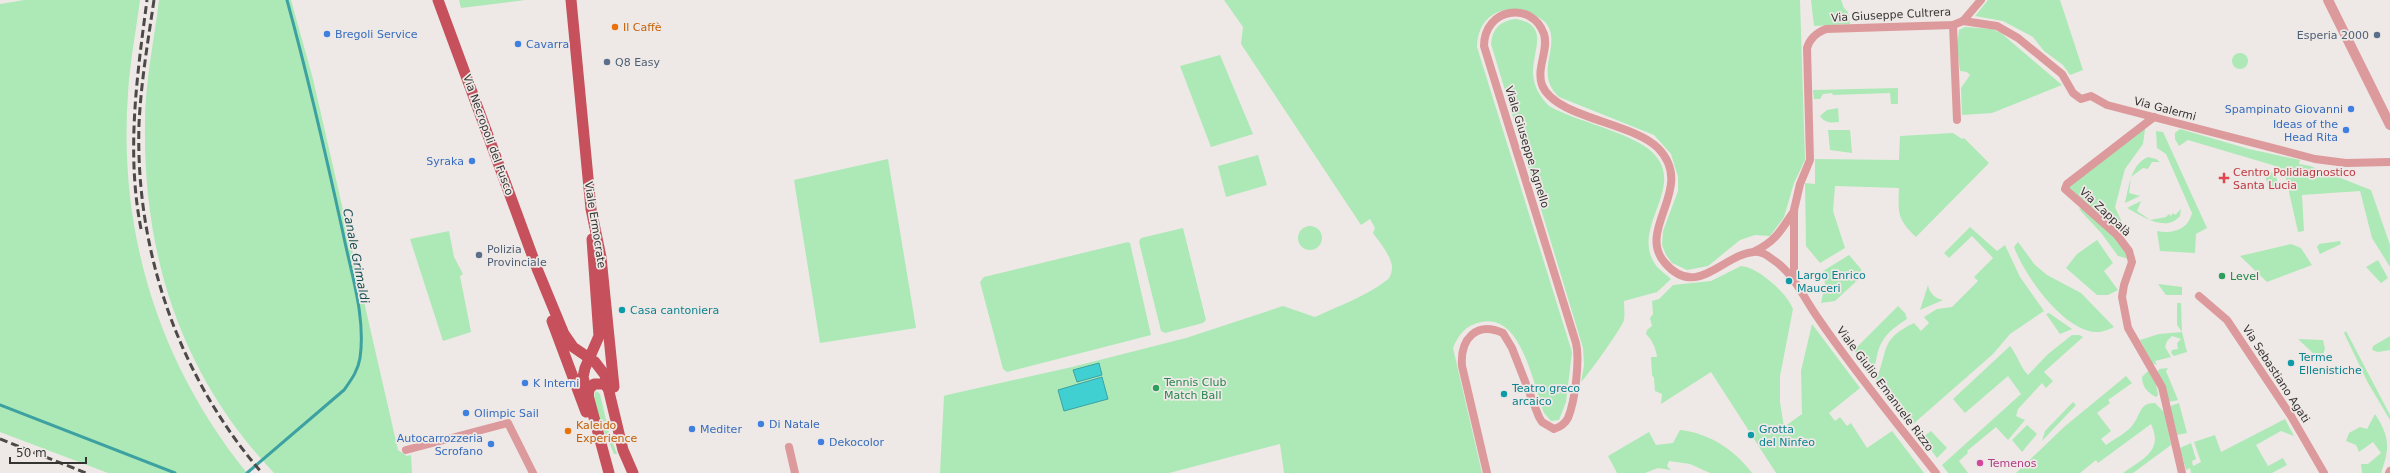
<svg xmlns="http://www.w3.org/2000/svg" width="2390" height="473" viewBox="0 0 2390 473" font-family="'DejaVu Sans',sans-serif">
	<rect width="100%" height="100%" fill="#eee9e6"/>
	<!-- green -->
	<g fill="#ace9b6">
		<path d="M 24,0 L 140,0 C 136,31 130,62 128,93 C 118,233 159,364 247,473 L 108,473 L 0,432 L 0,4 Z"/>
		<path d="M 159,0 L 291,0 L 313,79 L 398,450 L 407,456 L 411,455 L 412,473 L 274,473 C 181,375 143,256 145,123 C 145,82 154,41 159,0 Z"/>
		<path d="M 459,0 L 525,0 L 461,8 Z"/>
		<path d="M 1224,0 L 1800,0 L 1805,160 L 1794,183 L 1784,217 L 1770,236 L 1755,235 L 1740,240 L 1708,266 L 1687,270 L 1672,263 L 1666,255 L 1662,245 L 1663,231 L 1678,191 L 1678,177 L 1671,154 L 1654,135 L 1559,97 C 1532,72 1564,44 1545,22 C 1518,0 1478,6 1477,47 L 1572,352 L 1566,402 L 1559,420 L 1551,421 L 1544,413 C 1533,385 1522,313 1481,322 C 1466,325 1458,335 1453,348 L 1482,473 L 1284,473 L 1280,444 L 1169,473 L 940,473 L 944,396 L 947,395 L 1072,367 L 1186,338 L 1283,306 L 1315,317 C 1338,306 1367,296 1387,280 C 1391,277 1392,271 1392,266 C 1390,254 1380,243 1373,233 L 1375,228 L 1370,219 L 1361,225 L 1241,44 L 1243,27 Z"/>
		<path d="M 1811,0 L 1841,0 L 1844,8 L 1848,12 L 1850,24 L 1814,26 Z"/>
		<path d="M 1988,0 L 2060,0 L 2083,70 L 2070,75 L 2063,65 L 2044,51 L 2033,37 L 2003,21 L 1975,16 Z"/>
		<path d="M 1515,19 C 1551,24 1532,51 1533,74 C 1534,87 1540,97 1549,106 C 1577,122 1631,132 1652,152 C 1688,186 1630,227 1655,264 C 1659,270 1666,274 1671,279 L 1657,292 L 1624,301 C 1624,307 1625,314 1624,320 C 1623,326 1587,377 1581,382 L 1584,365 L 1583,348 L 1491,44 C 1492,29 1500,21 1515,19 Z"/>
		<path d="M 1965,27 L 1992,29 L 2001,33 L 2062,85 L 1992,113 L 1962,115 L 1961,88 L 1970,75 L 1967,72 L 1960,71 L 1957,47 L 1959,30 Z"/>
		<circle cx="2240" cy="61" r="8"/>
		<path d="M 1220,55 L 1253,134 L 1211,147 L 1180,66 Z"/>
		<path d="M 1898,88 L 1898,104 L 1891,104 L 1890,93 L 1833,95 L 1832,93 L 1823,94 L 1820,99 L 1814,99 L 1813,90 Z"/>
		<path d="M 1838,108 L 1839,122 C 1831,123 1825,123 1820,116 L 1827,110 Z"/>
		<path d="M 2142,129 L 2145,129 L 2143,144 L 2125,169 L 2115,207 L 2124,227 L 2114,229 L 2069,187 Z"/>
		<path d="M 2180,129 L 2249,149 L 2300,160 L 2299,164 L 2310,166 L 2371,190 L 2390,245 L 2390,267 L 2372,238 L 2360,191 L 2302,195 L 2304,231 L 2298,232 L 2285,174 L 2279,167 L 2188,140 L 2179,146 L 2175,139 L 2175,133 Z"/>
		<path d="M 1828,130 L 1850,130 L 1852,153 L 1830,150 Z"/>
		<path d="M 2156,131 L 2163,132 L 2207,228 L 2196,234 L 2195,253 L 2160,251 L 2157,231 C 2173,234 2188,230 2192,213 L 2166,154 L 2157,148 Z"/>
		<path d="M 1953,133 L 1962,139 L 1964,138 L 1989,163 L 1916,237 C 1897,219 1898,213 1899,188 L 1835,186 L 1833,211 L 1845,248 L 1820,263 L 1806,246 L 1805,183 L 1815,184 L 1815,159 L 1899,160 L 1900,136 Z"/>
		<path d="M 1258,155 L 1267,185 L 1226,197 L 1218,166 Z"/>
		<path d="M 2148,157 L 2156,159 L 2160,162 L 2152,162 L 2148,169 L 2143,168 L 2131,177 L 2129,193 L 2140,196 L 2125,203 C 2129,186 2131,164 2148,157 Z"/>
		<path d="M 888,159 L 916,328 L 820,343 L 794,180 Z"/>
		<path d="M 2265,169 L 2276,175 L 2279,190 L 2270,191 L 2263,170 Z"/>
		<path d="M 2141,201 L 2137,211 L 2150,220 L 2166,217 L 2169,214 L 2171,216 L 2173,213 L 2175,215 L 2181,209 L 2180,216 C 2166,233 2142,216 2127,208 Z"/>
		<path d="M 2082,208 C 2097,222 2124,239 2129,259 L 2118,256 L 2102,234 L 2079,209 Z"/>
		<circle cx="1310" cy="238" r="12"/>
		<path d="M 1970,227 L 1997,251 L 2005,245 L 2020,277 L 2044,311 L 2010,334 L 1993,354 L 1912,425 L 1876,380 C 1889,350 1879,340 1914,323 L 1921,331 L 1929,323 L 1924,317 L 1937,309 L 1952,307 L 1978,281 L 1974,277 L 1993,258 L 1972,236 L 1949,258 L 1944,253 Z"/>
		<path d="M 1183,228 L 1206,320 L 1203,323 L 1165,333 L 1161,331 L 1139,242 L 1141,238 Z"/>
		<path d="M 449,231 L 454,257 L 463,274 L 460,276 L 471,332 L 443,341 L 410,239 Z"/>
		<path d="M 2097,240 L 2113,263 L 2104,271 L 2118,290 L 2108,295 L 2097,295 L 2066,268 L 2077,254 Z"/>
		<path d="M 2340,241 L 2341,244 L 2320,254 L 2317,247 L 2319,244 Z"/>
		<path d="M 1128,242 L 1130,243 L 1151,335 L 1007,372 L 1003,369 L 980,282 L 984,277 Z"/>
		<path d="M 2018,242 L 2035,265 L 2047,275 L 2081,293 L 2114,327 C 2110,329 2105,331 2100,332 C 2066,335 2024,275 2014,247 Z"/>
		<path d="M 2291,244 L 2301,248 L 2312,265 L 2267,282 L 2240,256 Z"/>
		<path d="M 1849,255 L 1861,269 L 1862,276 L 1835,301 L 1821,303 L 1825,284 L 1823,271 Z"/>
		<path d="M 2378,260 L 2388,278 L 2381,283 L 2366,267 Z"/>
		<path d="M 1741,266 C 1758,267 1787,293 1793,309 L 1780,376 L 1780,402 L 1784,427 L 1802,414 L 1801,371 L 1812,324 L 1860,388 L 1829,413 L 1835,421 L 1840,417 L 1847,426 L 1851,423 L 1867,448 L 1892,431 L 1924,473 L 1776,473 L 1711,372 L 1661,404 L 1662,394 L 1655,391 L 1654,378 L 1652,375 L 1651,357 L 1657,357 C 1656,348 1652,340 1646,334 L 1647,330 L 1652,326 L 1650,318 L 1653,314 L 1652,301 L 1659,299 L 1673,285 L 1711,281 Z"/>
		<path d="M 2158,284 L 2182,287 L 2182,295 L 2166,295 Z"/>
		<path d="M 1928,285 C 1929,292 1935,299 1943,300 L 1920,310 Z"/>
		<path d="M 2177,303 L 2181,303 L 2182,332 L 2187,352 L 2174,356 L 2171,353 L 2172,350 L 2178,349 L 2177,343 L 2181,339 L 2172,336 L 2167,341 L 2165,347 L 2171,357 L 2155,361 L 2157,365 L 2152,363 L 2140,340 L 2159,334 L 2182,332 L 2177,325 Z"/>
		<path d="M 1898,306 L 1905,313 L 1907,319 C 1885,333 1879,341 1875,366 L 1870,365 L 1866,367 L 1854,350 Z"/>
		<path d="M 2049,313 L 2072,329 L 2060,334 L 2046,314 Z"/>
		<path d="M 2346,331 L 2390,415 L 2390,420 L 2368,383 L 2344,333 Z"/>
		<path d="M 2072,335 L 2079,335 L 2083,337 L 2044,372 L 2053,381 L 2046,388 L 2042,383 L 2018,409 L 2016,416 L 2025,420 L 2008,440 L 1996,427 L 1967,451 L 1968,453 L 1959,461 L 1968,473 L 1948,473 L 1942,465 L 2021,394 L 2008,376 L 1965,413 L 1953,399 L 2010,346 C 2018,356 2020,367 2028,375 L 2048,354 Z"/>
		<path d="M 2390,336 L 2390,350 L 2378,352 L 2372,350 L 2373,346 Z"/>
		<path d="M 2298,339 L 2323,340 L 2325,349 L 2321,361 Z"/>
		<path d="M 2168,368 L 2166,371 L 2178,400 L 2169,402 L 2157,374 L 2159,369 Z"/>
		<path d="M 2149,370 L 2156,383 L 2158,395 L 2156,397 C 2148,393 2142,387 2142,377 Z"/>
		<path d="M 2126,376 L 2132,383 L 2108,400 L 2110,403 L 2097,413 L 2111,431 L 2101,439 L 2106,445 C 2114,439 2129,432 2134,423 C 2141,414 2139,403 2155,403 L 2164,412 L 2171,445 L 2133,473 L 2123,473 C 2142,459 2164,451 2151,424 L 2098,463 L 2096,460 L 2080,473 L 2016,473 L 2064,427 Z"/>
		<path d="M 596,391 L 600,394 L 609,433 L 617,454 L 614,454 C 609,439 588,407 596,391 Z"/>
		<path d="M 2073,402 L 2076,405 L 2042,441 L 2045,431 Z"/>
		<path d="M 2179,403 L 2187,433 L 2177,435 L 2170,406 Z"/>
		<path d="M 2375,414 C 2390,437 2390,448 2381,473 L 2362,473 L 2361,464 L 2368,464 L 2381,453 L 2373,442 L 2359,452 L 2356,445 L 2346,441 L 2349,433 L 2360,427 L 2367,429 Z"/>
		<path d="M 2285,419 L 2294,436 L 2281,431 L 2256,445 L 2268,466 L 2283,458 L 2287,465 L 2272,473 L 2191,473 L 2190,468 L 2186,470 L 2180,448 L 2191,443 L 2196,459 L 2192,461 L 2193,466 L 2201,462 L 2194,442 L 2215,435 L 2221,452 Z"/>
		<path d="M 2027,425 L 2037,434 L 2022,452 L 2012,440 Z"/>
		<path d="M 1680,430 C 1709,433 1735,450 1752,473 L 1710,473 L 1690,464 L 1669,461 L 1667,466 L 1671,470 L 1658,468 L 1645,473 L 1617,473 L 1608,456 L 1649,432 L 1656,445 L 1673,443 Z"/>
		<path d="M 1931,431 L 1947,448 L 1937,458 L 1922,438 Z"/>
	</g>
	<!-- water -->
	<g fill="#40d0d2" stroke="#3da1a2">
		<path d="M 1099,363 L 1102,375 L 1077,382 L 1073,370 Z"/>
		<path d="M 1102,377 L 1108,399 L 1064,411 L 1058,390 Z"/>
	</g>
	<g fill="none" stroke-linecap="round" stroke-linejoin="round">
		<!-- stream -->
		<g stroke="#3da1a2" stroke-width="3">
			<path d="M 0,405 L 175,473"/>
			<path d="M 247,473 L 344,390 C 351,380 358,371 360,358 C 366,317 351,273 343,233 C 326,155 308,77 287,0"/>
		</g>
		<!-- minor -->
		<g stroke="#dd9a9c" stroke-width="8">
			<path d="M 1963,21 L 1997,26 L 2018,38 L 2062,74 L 2073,93 L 2081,99 L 2091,96 L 2107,105 L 2315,159 L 2346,163 L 2390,162"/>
			<path d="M 1953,25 L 1957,120"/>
			<path d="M 2154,117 L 2067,184 L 2065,189 L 2117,235 L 2129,251 L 2132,262 L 2124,285 L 2122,297 L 2128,328 L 2162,387 L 2182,473"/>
			<path d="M 1755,251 C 1776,241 1781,230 1794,211"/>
			<path d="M 1794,279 L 1794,210 L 1800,184 L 1810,160 L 1807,48 C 1810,38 1816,33 1826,29 L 1953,25 L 1963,21 L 1981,0"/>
			<path d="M 2199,296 L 2227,320 L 2291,416 L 2324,473"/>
			<path d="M 789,447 L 795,473"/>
			<path d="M 406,450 L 508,423 L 533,473"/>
			<path d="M 1487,473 L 1462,366 C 1460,339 1476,321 1503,333 L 1512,348 L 1539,417 L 1542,422 L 1554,429 C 1560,427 1565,424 1568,418 C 1575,401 1580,361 1576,343 L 1484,46 C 1484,8 1532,0 1544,34 C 1549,50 1536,68 1542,85 C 1555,118 1632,122 1658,148 C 1697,188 1635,229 1665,263 C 1697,300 1723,254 1754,252 C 1760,251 1767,255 1772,259 C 1794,273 1803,297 1818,318 C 1854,371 1896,422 1936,473"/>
			<path d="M 2389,473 L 2390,471"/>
		</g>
		<!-- tertiary -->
		<path stroke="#dd9a9c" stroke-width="10" d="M 2328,0 L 2390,125"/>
		<!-- primary -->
		<g stroke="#c6505b" stroke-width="11">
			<path d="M 438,0 L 538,271 L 564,334 L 573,347 L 595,362 L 605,375 L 623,450 L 633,473"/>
			<path d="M 571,0 L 591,209 L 601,257 L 614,387"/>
			<path d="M 592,239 L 599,336 L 585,368 L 583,377 L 609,473"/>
			<path d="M 552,321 L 586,412"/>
			<path d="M 588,399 L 589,389 L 594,384 L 604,384 L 609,389"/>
		</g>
		<!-- rail -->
		<g stroke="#4c4948" stroke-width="3" stroke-dasharray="8 4" stroke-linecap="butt">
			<path d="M 154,0 C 148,41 141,82 139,124 C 135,251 179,377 262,473"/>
			<path d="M 141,229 C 126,152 137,76 147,0"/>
			<path d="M 0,439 L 86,473"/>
		</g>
	</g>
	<!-- markers -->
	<g fill="#e8710a" stroke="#eee9e6" stroke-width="1.5">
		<circle cx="615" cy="27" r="4"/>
		<circle cx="568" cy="431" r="4"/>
	</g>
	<g fill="#3f7fe0" stroke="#eee9e6" stroke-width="1.5">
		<circle cx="327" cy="34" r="4"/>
		<circle cx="518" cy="44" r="4"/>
		<circle cx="2351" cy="109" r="4"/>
		<circle cx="2346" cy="130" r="4"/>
		<circle cx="472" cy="161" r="4"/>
		<circle cx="525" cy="383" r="4"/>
		<circle cx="466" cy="413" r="4"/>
		<circle cx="761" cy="424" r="4"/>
		<circle cx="692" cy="429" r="4"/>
		<circle cx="821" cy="442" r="4"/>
		<circle cx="491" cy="444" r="4"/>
	</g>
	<g fill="#5c6f8a" stroke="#eee9e6" stroke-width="1.5">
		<circle cx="2377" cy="35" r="4"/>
		<circle cx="607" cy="62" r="4"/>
		<circle cx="479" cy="255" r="4"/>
	</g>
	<path fill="#e0444e" stroke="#eee9e6" stroke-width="1.5" d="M2222 172h4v4h4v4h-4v4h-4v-4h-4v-4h4z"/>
	<g fill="#2e9e5b" stroke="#eee9e6" stroke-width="1.5">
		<circle cx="2222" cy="276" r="4"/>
		<circle cx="1156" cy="388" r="4"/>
	</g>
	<g fill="#0f9aa8" stroke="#eee9e6" stroke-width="1.5">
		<circle cx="1789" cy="281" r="4"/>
		<circle cx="622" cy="310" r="4"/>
		<circle cx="2291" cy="363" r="4"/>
		<circle cx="1504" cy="394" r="4"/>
		<circle cx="1751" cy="435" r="4"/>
	</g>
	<circle fill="#d1479c" stroke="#eee9e6" stroke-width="1.5" cx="1980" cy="463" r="4"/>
	<g text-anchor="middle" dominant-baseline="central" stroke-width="3.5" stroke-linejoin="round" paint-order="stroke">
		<!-- street labels -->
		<g font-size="11" fill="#363433" stroke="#eee9e6">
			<text transform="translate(1891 15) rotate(-3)">Via Giuseppe Cultrera</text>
			<text transform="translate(2165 109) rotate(15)">Via Galermi</text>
			<text transform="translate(488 135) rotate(70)">Via Necropoli del Fusco</text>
			<text transform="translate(1527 147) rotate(73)">Viale Giuseppe Agnello</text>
			<text transform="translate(2105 212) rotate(43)">Via Zappalà</text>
			<text transform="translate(595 225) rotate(81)">Viale Ermocrate</text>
			<text transform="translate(2276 374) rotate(57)">Via Sebastiano Agati</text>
			<text transform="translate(1885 389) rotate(53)">Viale Giulio Emanuele Rizzo</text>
		</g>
		<!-- food labels -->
		<g font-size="11" fill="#c56008" stroke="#eee9e6" text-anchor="start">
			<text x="623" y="27">Il Caffè</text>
			<text x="576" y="425">Kaleido<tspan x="576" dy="13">Experience</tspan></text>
		</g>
		<!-- shop labels -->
		<g font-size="11" fill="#366cbe" stroke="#eee9e6" text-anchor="start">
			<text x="335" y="34">Bregoli Service</text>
			<text x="526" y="44">Cavarra</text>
			<text x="2343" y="109" text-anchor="end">Spampinato Giovanni</text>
			<text x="2338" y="124" text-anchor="end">Ideas of the<tspan x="2338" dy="13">Head Rita</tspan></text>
			<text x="464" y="161" text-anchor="end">Syraka</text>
			<text x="533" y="383">K Interni</text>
			<text x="474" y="413">Olimpic Sail</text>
			<text x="769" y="424">Di Natale</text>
			<text x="700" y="429">Mediter</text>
			<text x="483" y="438" text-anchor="end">Autocarrozzeria<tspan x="483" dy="13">Scrofano</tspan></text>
			<text x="829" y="442">Dekocolor</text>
		</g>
		<!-- service labels -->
		<g font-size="11" fill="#4e5e75" stroke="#eee9e6" text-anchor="start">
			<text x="2369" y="35" text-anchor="end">Esperia 2000</text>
			<text x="615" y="62">Q8 Easy</text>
			<text x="487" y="249">Polizia<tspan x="487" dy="13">Provinciale</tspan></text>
		</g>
		<!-- health labels -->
		<g font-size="11" fill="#be3a42" stroke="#eee9e6" text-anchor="start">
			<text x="2233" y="172">Centro Polidiagnostico<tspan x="2233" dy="13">Santa Lucia</tspan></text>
		</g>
		<!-- culture labels -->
		<g font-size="11" fill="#0d838f" stroke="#eee9e6" text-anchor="start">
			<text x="1797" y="275">Largo Enrico<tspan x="1797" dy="13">Mauceri</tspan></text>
			<text x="630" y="310">Casa cantoniera</text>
			<text x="2299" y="357">Terme<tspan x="2299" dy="13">Ellenistiche</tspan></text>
			<text x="1512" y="388">Teatro greco<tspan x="1512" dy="13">arcaico</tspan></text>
			<text x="1759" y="429">Grotta<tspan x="1759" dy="13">del Ninfeo</tspan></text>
		</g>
		<!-- leisure labels -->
		<g font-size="11" fill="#27864d" stroke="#eee9e6" text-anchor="start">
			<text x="2230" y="276">Level</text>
			<text x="1164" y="382">Tennis Club<tspan x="1164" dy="13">Match Ball</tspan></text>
		</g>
		<!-- hotel labels -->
		<g font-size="11" fill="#b23c85" stroke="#eee9e6" text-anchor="start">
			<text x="1988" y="463">Temenos</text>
		</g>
		<!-- water labels -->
		<g font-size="12" font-style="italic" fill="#145051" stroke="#eee9e6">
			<text transform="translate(356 256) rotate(79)">Canale Grimaldi</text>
		</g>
	</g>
	<!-- scale -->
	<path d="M10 457v6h76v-6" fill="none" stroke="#363433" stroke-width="2"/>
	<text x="16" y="457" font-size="12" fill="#363433" stroke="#eee9e6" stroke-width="3" paint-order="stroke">50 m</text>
</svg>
